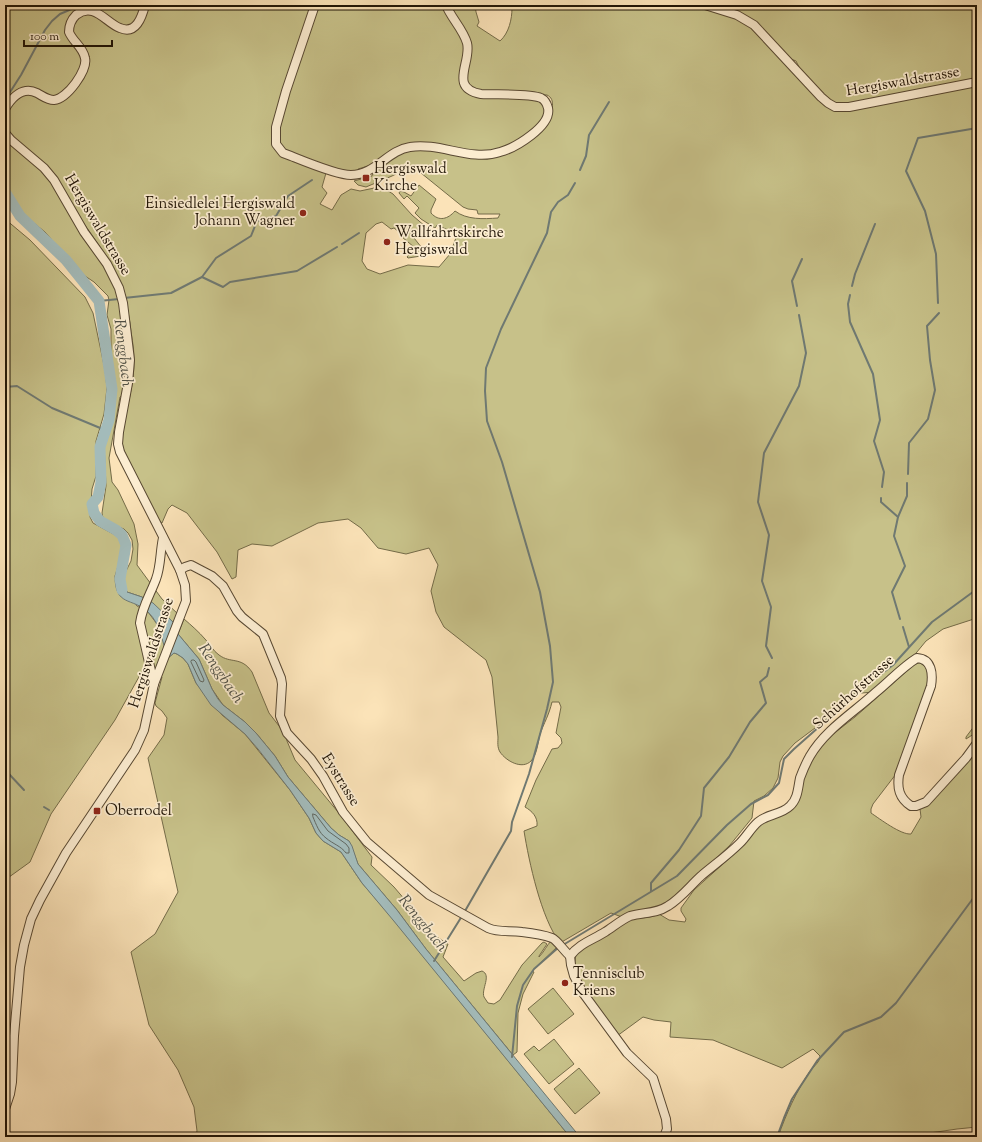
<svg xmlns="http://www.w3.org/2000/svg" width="982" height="1142" viewBox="0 0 982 1142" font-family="'Sorts Mill Goudy',serif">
	<rect width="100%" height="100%" fill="#fbe3b8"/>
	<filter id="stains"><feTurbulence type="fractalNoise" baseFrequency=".005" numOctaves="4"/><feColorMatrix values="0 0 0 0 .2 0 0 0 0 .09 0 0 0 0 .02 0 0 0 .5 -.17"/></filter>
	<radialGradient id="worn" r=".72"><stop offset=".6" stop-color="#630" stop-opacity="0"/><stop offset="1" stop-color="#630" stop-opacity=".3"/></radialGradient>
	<!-- green -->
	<g fill="#c7c189" stroke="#746b48">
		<path d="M 5,5 L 142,5 L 136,24 L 124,27 L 96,10 L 69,21 L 80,51 L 83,65 C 78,73 69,90 60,95 C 50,99 27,93 17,91 L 5,99 Z"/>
		<path d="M 147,5 L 444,5 C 450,20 465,32 466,49 C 467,61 455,75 463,88 C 477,107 526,89 543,103 C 549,111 545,121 537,126 C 534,128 531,131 528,134 C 520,141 509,147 499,151 C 473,160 436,141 408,145 C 392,148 382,160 369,168 L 368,166 L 358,169 L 358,171 C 337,173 319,161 299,157 L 299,162 L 326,173 L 322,187 L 327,193 L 320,204 L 332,210 L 341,195 L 351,189 L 360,191 L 379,187 L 385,189 L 393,194 L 412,215 L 426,227 L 425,229 L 411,231 L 410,233 L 422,248 L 424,253 L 421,256 L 408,258 L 407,257 L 413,250 L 414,247 L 402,237 L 403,235 L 394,228 L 391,229 L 382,222 L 376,224 L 366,233 L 362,261 L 367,269 L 380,274 L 408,265 L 439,267 L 450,254 L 457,235 L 455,234 L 456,230 L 450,228 L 448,230 L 437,225 L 435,228 L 421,219 L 415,213 L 419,208 L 407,196 L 404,199 L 399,193 L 400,191 L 404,192 L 411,196 L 419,185 L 436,199 L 431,210 L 431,213 C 439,222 448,219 455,211 C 467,220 483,219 498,218 L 500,214 L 478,214 L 477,210 L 468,209 L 463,207 L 421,173 C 411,168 405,166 395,170 L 396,174 L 392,176 L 366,187 L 358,185 L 354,181 L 372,176 L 372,175 C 384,166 391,154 406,150 C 416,148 427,150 437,151 C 474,156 494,164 527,140 C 535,134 545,128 549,119 C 552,111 556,99 547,95 L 479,91 C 455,83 473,62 471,46 C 469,30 454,19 449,5 L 475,5 L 476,12 L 479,22 L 477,26 L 500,41 C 509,33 512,19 512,8 L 515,5 L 695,5 L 709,10 L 716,11 L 738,19 L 755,29 L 802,79 L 823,103 L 834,109 L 844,110 L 977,84 L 977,618 L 943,629 L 926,641 L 912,658 L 873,692 L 851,694 L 823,722 L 795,743 L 783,756 L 780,762 L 778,778 L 773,788 L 764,796 L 754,801 L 752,818 L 730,845 L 681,892 L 655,910 L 639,910 L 622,917 L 611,913 L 560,943 C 541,918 529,862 524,831 L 537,826 C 538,817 532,811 525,807 L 536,780 L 552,749 L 558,748 L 562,743 L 561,738 L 556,733 L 561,707 L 559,702 L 552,702 C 549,715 544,723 540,734 C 538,742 537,755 531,761 C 522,770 506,761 500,752 C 497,747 498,742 498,737 L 492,677 L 486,660 L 444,627 L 436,612 L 431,591 L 438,565 L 429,548 L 406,554 L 378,548 L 361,528 L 348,519 L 318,523 L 272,546 L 252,544 L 238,550 L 236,577 L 232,579 L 217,552 L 187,513 L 172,505 L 168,509 L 162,523 L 159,521 L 128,460 L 123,448 L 121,435 C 126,410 135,383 134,358 C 134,346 131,335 130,323 C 128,313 127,302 124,293 C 112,258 86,230 68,199 C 62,189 58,178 50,169 C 39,157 3,139 5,120 C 6,114 9,108 13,104 C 15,101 17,98 19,97 C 37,84 49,120 74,88 C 79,81 88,73 89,64 C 89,60 88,55 87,52 C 82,43 67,35 73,23 C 75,19 78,16 82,15 C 103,7 114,39 133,31 C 144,26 145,16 147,5 Z"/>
		<path d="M 713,5 L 977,5 L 977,80 L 839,105 L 826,99 L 800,69 L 796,61 L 791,59 L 776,45 L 759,27 Z"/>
		<path d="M 5,141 L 38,166 L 47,175 L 109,273 L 120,299 L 127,357 L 123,395 L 120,397 L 109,458 L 112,482 L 118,490 L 134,524 L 138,544 L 137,565 L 162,599 L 178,614 L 174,623 L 142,597 L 127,592 L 124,587 L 123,583 L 124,575 L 131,561 L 133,549 L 132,540 L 128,533 L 124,529 L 108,523 L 103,518 L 102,513 L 106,486 L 104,444 L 111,415 L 116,389 L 111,353 L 111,329 L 107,315 L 109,300 L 108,296 L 94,282 L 85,276 L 71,262 L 45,232 L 19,211 L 10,197 L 6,189 L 8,183 L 5,184 Z"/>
		<path d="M 5,219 L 30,240 L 85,297 L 93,313 L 105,370 L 107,388 L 104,414 L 96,441 L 96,476 L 92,489 L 90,517 L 93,523 L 117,536 L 123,542 L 124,547 L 115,576 L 137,606 L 148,612 L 157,624 L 165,645 L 155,673 L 147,667 L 140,675 L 115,720 L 51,814 L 30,862 L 5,880 Z"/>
		<path d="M 184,619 C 191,625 199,632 205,639 C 210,644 213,651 219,655 C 231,664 241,656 252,672 L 269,713 L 286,735 L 287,741 L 295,760 L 338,812 L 372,857 L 371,865 L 394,887 L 418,915 L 429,932 L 448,944 L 443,957 L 464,981 L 476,973 L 482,971 C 492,975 481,989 484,997 C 485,999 487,1001 488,1003 L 494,1004 L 500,1000 L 522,965 L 542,943 L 544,942 L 547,944 L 539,956 L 539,957 C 544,952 547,945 551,941 L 557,947 L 532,971 L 534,972 L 523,994 L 518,1013 L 517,1052 L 513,1055 L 426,949 L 397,910 L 358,864 L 349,841 L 339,835 L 331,828 L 288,777 L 275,756 L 256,733 L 245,722 L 223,705 L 212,689 L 199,659 L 178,634 Z"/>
		<path d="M 174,653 L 177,654 L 183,658 L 188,664 L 196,683 L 222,715 L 245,734 L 290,790 L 309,818 L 316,833 L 323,841 L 341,852 L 362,883 L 393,919 L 570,1137 L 195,1137 L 197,1131 L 194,1107 L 178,1070 L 149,1025 L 131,952 L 155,934 L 178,892 L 148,758 L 164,735 L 167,718 L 162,711 L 156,706 L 155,703 L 162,677 L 160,676 L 168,658 Z"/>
		<path d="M 920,663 L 926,667 L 931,676 L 896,774 L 873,804 L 871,809 L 871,813 C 880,819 901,835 911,834 L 921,817 L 920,809 L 928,804 L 977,745 L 977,1127 L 957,1129 L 923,1134 L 921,1137 L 778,1137 C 786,1114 796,1092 810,1071 C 814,1066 820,1062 820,1056 L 813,1049 L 782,1068 L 713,1040 L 670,1037 L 671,1022 L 654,1020 L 643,1017 L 617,1036 C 605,1019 566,973 577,953 C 581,946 593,942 600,937 C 609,932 619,924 629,920 C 639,917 649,919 659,914 L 669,920 L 685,922 L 686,919 L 681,911 L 681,908 L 694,890 L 734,854 L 760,825 L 790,808 L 810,761 L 828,738 L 855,717 L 915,664 Z"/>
		<path d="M 977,683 L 977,732 L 966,739 L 966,737 L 975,725 C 973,711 972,697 977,683 Z"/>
		<path d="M 553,988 L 574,1014 L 548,1034 L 528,1009 Z"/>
		<path d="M 554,1039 L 574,1064 L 549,1084 L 524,1054 L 534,1046 L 539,1051 Z"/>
		<path d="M 579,1068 L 600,1093 L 575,1114 L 554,1089 Z"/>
	</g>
	<!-- water -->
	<path fill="#a3bbba" stroke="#6f7972" d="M 124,575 L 123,583 L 127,592 L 142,597 L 153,603 L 174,623 L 178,634 L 199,659 L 212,689 L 218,699 L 223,705 L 245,722 L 256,733 L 275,756 L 288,777 L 331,828 L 339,835 L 349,841 L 352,846 L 358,864 L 397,910 L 426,949 L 580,1137 L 570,1137 L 393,920 L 362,883 L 341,852 L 323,841 L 316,833 L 309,818 L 290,790 L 258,749 L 245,734 L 211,705 L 196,683 L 188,664 L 183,658 L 177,654 L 174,653 L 168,658 C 162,643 161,624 148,612 C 132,597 115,607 115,576 Z"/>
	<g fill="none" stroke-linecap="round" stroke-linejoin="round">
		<!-- shore -->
		<g stroke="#626860" stroke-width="1">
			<path d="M 192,660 L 194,660 L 196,662 L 204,680 L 203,682 L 200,681 L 191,662 Z"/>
			<path d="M 313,814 L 316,815 L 328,831 L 346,844 L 349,848 L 349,853 L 346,853 C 341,846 333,844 326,838 C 319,833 316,824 313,817 Z"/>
		</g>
		<!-- stream -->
		<g stroke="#6f7972" stroke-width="2">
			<path d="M 5,100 L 21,75 L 45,30 L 52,21 L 60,14 L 81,5"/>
			<path d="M 580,170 L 586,156 L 589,135 L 609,102"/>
			<path d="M 342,244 L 359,233"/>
			<path d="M 202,277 L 216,258 L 251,236 L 257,221 L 276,216 L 288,196 L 312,180"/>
			<path d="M 852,286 L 855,274 L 875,224"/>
			<path d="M 850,295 L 848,304 L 850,322 L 873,374 L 880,420 L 874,441 L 884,472 L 882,487"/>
			<path d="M 124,298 L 171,293 L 202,277 L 223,287 L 230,282 L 297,271 L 337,247"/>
			<path d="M 99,301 L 119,299"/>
			<path d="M 938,303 L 936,254 L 925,211 L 906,171 L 918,138 L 977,128"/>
			<path d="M 797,306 L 792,281 L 802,259"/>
			<path d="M 5,387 L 17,386 L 52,408 L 105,430"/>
			<path d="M 908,474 L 909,443 L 928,419 L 935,390 L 930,360 L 927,326 L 939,313"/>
			<path d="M 881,498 L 881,502 L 898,517"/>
			<path d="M 900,619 L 892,592 L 905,566 L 894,536 L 898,517 L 907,496 L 907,483"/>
			<path d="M 903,627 L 909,647"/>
			<path d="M 772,658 L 766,646 L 771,607 L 762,581 L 769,535 L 758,502 L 764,453 L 799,386 L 806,353 L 799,315"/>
			<path d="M 5,767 L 9,774 L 24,790"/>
			<path d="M 44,807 L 49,810"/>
			<path d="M 651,891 L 651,883 L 679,850 L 701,816 L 704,788 L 729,757 L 750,722 L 766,703 L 760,682 L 767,676 L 769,668"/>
			<path d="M 465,911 L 511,831 L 512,822 L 529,774 L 547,709 L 553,682 L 550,646 L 540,592 L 502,462 L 487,421 L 485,391 L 486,368 L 501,329 L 547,233 L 551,212 L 558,202 L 568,195 L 575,183"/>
			<path d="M 563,945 L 677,876 L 727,825 L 751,804 L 768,795 L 779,783 L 784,759 L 794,749 L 863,688 L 893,665 L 932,622 L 977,589"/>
			<path d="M 434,961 L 462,916"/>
			<path d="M 512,1057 L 517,1006 L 523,985 L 534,969 L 559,947"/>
			<path d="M 777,1137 L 784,1118 L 792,1099 L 817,1061 L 844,1032 L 881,1017 L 896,1003 L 977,893"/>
		</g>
		<!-- river -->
		<path stroke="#a3bbba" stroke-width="11" d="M 5,192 L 20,216 L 66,260 L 99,301 L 112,389 L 109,420 L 100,447 L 101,482 L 98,497 L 92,504 L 94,513 L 100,521 L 116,530 L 122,535 L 126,545 L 120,579 L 122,590"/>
		<defs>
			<g id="minor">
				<path d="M 315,5 L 286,91 L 276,127 L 276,144 L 283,153 L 291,156 C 306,162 337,175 351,175 C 375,175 388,150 410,147 C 440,142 471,162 500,152 C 515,148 552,126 548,108 C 547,104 545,100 541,98 C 529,93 495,95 481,94 C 448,88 472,62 467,43 C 463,29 451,18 446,5"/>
				<path d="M 705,5 L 737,15 L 754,25 L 821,97 L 828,103 L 835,107 L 849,107 L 977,82"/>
				<path d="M 5,109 C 12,97 23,86 37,93 C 43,96 47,100 54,100 C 67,99 88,70 85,58 C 83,47 73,42 69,32 C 69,25 71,20 76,15 C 94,1 106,23 120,28 C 136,35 142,17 145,5"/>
				<path d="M 5,133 L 11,140 L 44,168 L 54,180 L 84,232 L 107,264 L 119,288 L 123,303 L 130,360 L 128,383 L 119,432 L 118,444 L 120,452 L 180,570 L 185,585 L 186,601 L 154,684 L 144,730 L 135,750 L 66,853 L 40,900 L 31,919 L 24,945 L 20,967 L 14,1036 L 12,1082 L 10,1094 L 5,1109"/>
				<path d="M 180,570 L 185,567 L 191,565 L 212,576 L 223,586 L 237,611 L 242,617 L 263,634 L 281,678 L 282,684 L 280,716 L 287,733 L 311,759 L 323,776 L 343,812 L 367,842 L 429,895 L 488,928 C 499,933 510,930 522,932 C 531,933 544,935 552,938 C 557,940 564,951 570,956"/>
				<path d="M 154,684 L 140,623 C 142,607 151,593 156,579 C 161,566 160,551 163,538"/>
				<path d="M 570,956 C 579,944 592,940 605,932 C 613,927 621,920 630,916 C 643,912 656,914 668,906 C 681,898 690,886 701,876 C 714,865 728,855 740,843 C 747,836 751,828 758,822 C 767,814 781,815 790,806 C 798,799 798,787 800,778 C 803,770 806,763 810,756 C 825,730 853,713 875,693 C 889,682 901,668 917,658 C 932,659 933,674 931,686 L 899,775 C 897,788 899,798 911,806 L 916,806 L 926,802 L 966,758 L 977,743"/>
				<path d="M 570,956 L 571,965 L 574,976 L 583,993 L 627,1053 L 653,1078 L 666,1119 L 667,1129 L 664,1137"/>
			</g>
		</defs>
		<!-- minor casing -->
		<use href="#minor" stroke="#584832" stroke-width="10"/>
		<!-- minor -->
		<use href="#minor" stroke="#fcedd1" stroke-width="8"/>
	</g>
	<!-- markers -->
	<g fill="#8f2418" stroke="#fcedd1" stroke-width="1.5">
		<rect x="362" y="174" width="8" height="8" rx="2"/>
		<circle cx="303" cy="213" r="4"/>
		<circle cx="387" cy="242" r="4"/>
		<rect x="93" y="807" width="8" height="8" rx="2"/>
		<circle cx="565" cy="983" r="4"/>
	</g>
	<g text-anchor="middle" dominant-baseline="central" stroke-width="3.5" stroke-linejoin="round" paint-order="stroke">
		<!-- street labels -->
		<g font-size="15" fill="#211506" stroke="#fcedd1">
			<text transform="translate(903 82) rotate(-10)">Hergiswaldstrasse</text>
			<text transform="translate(97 225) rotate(59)">Hergiswaldstrasse</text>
			<text transform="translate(152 653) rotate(-72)">Hergiswaldstrasse</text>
			<text transform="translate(854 693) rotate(-42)">Schürhofstrasse</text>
			<text transform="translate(340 780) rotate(58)">Eystrasse</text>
		</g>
		<!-- poi labels -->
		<g font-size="15" fill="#211506" stroke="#fcedd1" text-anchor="start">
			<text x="374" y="169">Hergiswald<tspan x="374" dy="17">Kirche</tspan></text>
			<text x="295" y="204" text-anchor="end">Einsiedlelei Hergiswald<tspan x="295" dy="17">Johann Wagner</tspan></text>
			<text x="395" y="233">Wallfahrtskirche<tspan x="395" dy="17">Hergiswald</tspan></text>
			<text x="105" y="811">Oberrodel</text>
			<text x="573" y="974">Tennisclub<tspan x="573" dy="17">Kriens</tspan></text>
		</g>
		<!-- water labels -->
		<g font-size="16" font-style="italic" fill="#4e4f45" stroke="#fcedd1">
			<text transform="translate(122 353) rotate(83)">Renggbach</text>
			<text transform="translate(220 674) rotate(56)">Renggbach</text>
			<text transform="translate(422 924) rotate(51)">Renggbach</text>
		</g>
	</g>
	<!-- margin -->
	<rect width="982" height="1142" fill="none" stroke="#fbe3b8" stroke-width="20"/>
	<rect x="6" y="6" width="970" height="1130" fill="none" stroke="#211506" stroke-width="2"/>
	<rect x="10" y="10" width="962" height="1122" fill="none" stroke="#211506"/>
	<!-- scale -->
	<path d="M24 40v6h88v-6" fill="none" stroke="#211506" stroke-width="2"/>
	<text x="30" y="40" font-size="12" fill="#211506" stroke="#fcedd1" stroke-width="3" paint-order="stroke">100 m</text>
	<rect width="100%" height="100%" filter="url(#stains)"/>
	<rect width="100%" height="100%" fill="url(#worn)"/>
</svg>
